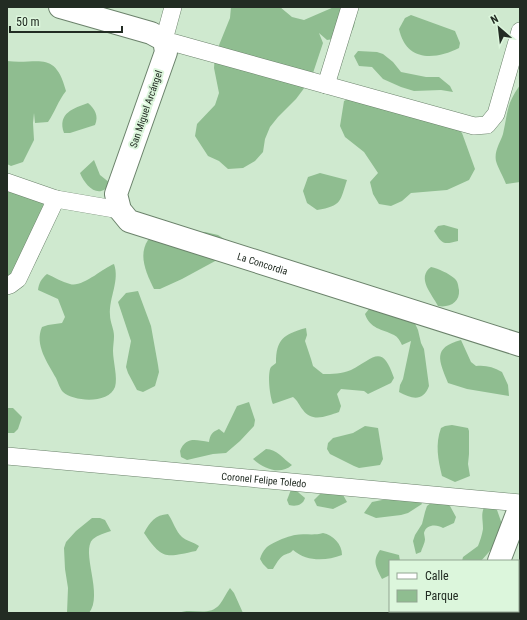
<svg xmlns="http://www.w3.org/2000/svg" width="527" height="620" viewBox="0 0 527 620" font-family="'Roboto Condensed',sans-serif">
	<rect width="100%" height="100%" fill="#cfe9cf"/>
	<!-- green -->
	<g fill="#8fbd90">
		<path d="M 231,7 L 280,7 L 292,17 L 304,20 L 334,7 L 349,7 L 353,9 C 359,33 349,37 327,40 L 319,33 L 323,43 L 311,79 L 296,99 L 278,117 L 270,127 L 265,139 L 263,152 L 255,161 L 243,168 L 228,169 L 219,161 L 208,156 L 195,136 L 197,124 L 215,105 L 219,93 L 214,68 L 215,55 L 230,18 Z"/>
		<path d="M 411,15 L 455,31 L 460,43 L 459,48 C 435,60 406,62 399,29 L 405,18 Z"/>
		<path d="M 358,51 L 377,52 L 383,54 L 393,62 L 401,72 L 426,77 L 439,77 L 450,86 L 453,92 L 441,90 L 414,91 L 401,87 L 383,79 L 372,67 L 359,66 L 354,56 Z"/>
		<path d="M 7,61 C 38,65 55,49 66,91 C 58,101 55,112 48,122 L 35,123 L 34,113 L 33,123 L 34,140 L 23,162 L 11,166 L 7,164 Z"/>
		<path d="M 520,85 L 520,182 L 506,184 C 503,176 498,168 496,161 C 494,151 500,143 503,134 C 508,112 506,105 520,85 Z"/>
		<path d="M 368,88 L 445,115 L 462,133 L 475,169 L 469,180 L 447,190 L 411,193 L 402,201 L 391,206 L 379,204 L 373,194 L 370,182 L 378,173 L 364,152 L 345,137 L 340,126 L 344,101 Z"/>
		<path d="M 88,103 C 95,109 99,116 95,125 L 70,133 L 64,133 C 57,113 74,108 88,103 Z"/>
		<path d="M 94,160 L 100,175 L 110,183 C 100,201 85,186 80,173 Z"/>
		<path d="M 320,173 L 347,180 C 340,201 342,206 317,210 L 307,203 L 303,191 L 308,177 Z"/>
		<path d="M 7,181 L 38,189 C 40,195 43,201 44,207 C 46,220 44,257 32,266 C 26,272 15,274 7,278 Z"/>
		<path d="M 444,225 L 458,229 L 458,241 C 443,245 442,244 434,231 L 438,226 Z"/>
		<path d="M 205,232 L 218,235 L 229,242 L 217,260 L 182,279 L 160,289 L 154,289 C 146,273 138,255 148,240 Z"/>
		<path d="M 114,264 C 120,281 109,297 110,315 C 110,322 114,329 114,336 C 114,341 113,346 113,351 C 113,361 118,378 115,387 C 109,404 74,402 63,392 C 60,389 58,382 56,378 C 48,363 34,345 42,327 L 48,325 L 62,323 L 65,317 L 58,299 L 38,290 C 39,283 41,279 47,274 C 54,277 62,282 70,284 C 82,288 103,268 114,264 Z"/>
		<path d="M 431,267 C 439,269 448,273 454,278 C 458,281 458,285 459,290 C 460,302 450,308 438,306 C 432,294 416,278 431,267 Z"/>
		<path d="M 138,291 L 151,326 L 158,365 L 159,372 L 155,386 L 143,392 L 137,390 L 128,373 L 126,367 L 131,341 L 118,302 L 126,293 Z"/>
		<path d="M 374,306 L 412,317 L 418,330 L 421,343 L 424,349 L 429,386 C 423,402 412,399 399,392 L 400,385 L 403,379 L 411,341 L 402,345 C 400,341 398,337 394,335 C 382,329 370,329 365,314 L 369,309 Z"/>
		<path d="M 306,328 L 307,335 L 305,341 L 311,359 L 313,366 L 323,374 C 332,374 342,374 351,370 C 373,359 382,342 394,378 L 391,383 L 368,394 L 364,391 L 341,389 L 337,394 L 341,406 L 339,412 C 327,416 312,423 303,410 C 299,405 298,401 293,397 L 273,404 C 270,398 267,373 271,367 C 273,365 275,364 276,363 C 276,339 284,334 306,328 Z"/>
		<path d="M 461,340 L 471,362 L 476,366 C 486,365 493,367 502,372 L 508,385 L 509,396 L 467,389 L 448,383 C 439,360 432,348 461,340 Z"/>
		<path d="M 249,402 L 255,420 L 254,426 L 240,441 L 226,453 L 213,454 L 187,460 L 181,457 L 180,451 C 186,436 196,440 209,442 C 210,435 212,432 219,429 L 224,433 L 237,406 Z"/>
		<path d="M 7,408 L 13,408 L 22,417 L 18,429 L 14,433 L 8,433 Z"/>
		<path d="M 452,425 L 468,428 L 469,431 L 469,454 L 468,464 L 470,476 L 455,482 L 442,476 C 438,460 435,444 441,428 L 445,426 Z"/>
		<path d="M 365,426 L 378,428 L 383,459 L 380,465 L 359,468 L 354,466 L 330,454 L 327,449 L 328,443 L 333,438 L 353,433 Z"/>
		<path d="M 266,449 C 277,449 283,459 292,465 C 280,476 263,468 253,459 Z"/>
		<path d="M 292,487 L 305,498 C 303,505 296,507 289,505 L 287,500 Z"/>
		<path d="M 337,490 L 342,493 L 347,502 L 333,509 L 317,506 L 314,500 L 321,493 Z"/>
		<path d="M 407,495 L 419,498 L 422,504 L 408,513 L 401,515 L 376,518 L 364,513 L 372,502 Z"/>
		<path d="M 445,501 L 450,506 L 456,517 L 454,523 L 443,528 C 437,524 426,524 424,533 C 424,533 425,539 425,539 C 425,543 422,548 421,552 L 416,554 L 413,541 L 415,535 L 422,524 L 425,512 L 427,506 L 432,502 Z"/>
		<path d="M 486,503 L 497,510 L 503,527 L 496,544 L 481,561 L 462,561 L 463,557 L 478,546 C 480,541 482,535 483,529 C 483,518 480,514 486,503 Z"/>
		<path d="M 168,514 C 173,521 176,532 182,537 C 186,541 194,542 199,546 L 196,551 C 166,557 163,561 144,533 C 150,522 155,515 168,514 Z"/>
		<path d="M 92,518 L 100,518 L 105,520 L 111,531 C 105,533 98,535 93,539 C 80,551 104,595 89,613 L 67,613 L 68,588 L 65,569 L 64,548 L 66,542 L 76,531 Z"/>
		<path d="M 323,533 C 333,535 342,544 342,555 C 326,561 307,562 293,550 C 290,554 288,553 284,555 C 279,558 276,564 273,569 L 268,569 L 263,564 L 260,559 C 261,555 263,551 266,548 C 271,543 288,536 295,535 C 304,533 313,536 323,533 Z"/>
		<path d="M 380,550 L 399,555 L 400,561 L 390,561 L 390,575 L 382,579 C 376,567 372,561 380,550 Z"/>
		<path d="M 230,588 L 234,593 L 243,613 L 179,613 C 191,607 209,618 220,604 C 224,599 226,593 230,588 Z"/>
	</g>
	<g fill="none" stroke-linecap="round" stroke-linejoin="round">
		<defs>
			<g id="street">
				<path d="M 173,7 L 164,40 L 474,126 L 487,125 L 496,114 L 520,31"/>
				<path d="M 326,85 L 350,7"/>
				<path d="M 7,182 L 56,199 L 120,210"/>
				<path d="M 7,286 L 10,285 L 18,279 L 56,199"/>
				<path id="s1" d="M 7,456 L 520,503"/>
			</g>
			<g id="secondary">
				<path d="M 499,561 L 520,506"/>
				<path d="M 479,613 L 479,611"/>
			</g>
			<g id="primary">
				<path id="s2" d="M 60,7 L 151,33 L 164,40 L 166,52 L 116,194 L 120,210 L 129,221 L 520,345"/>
			</g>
		</defs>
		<!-- street casing -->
		<use href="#street" stroke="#6b826b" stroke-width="18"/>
		<!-- secondary casing -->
		<use href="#secondary" stroke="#6b826b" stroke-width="24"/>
		<!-- primary casing -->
		<use href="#primary" stroke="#6b826b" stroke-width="24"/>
		<!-- street -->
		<use href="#street" stroke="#fff" stroke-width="17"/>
		<!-- secondary -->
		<use href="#secondary" stroke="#fff" stroke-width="22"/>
		<!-- primary -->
		<use href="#primary" stroke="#fff" stroke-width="22"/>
	</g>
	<g text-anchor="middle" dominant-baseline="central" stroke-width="4" stroke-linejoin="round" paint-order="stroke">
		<!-- street labels -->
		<g font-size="10" fill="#222c23" stroke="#dcf6dc">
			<text transform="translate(146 109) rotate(-71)">San Miguel Arcángel</text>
			<text stroke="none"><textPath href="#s2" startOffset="443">La Concordia</textPath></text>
			<text stroke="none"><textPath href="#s1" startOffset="258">Coronel Felipe Toledo</textPath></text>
		</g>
	</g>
	<!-- border -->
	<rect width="527" height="620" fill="none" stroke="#222c23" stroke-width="16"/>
	<!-- legend -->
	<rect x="389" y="560" width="130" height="52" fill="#dcf6dc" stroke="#92a592"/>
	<rect x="397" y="573" width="20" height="6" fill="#ffffff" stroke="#92a592"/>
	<text x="425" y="580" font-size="12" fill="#222c23">Calle</text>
	<rect x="397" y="590" width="20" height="12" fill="#8fbd90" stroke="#92a592"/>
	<text x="425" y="600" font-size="12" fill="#222c23">Parque</text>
	<!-- north arrow -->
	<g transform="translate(499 28) rotate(332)" stroke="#dcf6dc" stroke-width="3" paint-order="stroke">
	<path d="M0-3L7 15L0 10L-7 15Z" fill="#222c23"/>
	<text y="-6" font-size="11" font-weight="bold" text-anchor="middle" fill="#222c23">N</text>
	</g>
	<!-- scale -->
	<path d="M10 26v6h112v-6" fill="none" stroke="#222c23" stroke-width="2"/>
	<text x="16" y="26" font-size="12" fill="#222c23" stroke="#dcf6dc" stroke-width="3" paint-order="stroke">50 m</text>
</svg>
